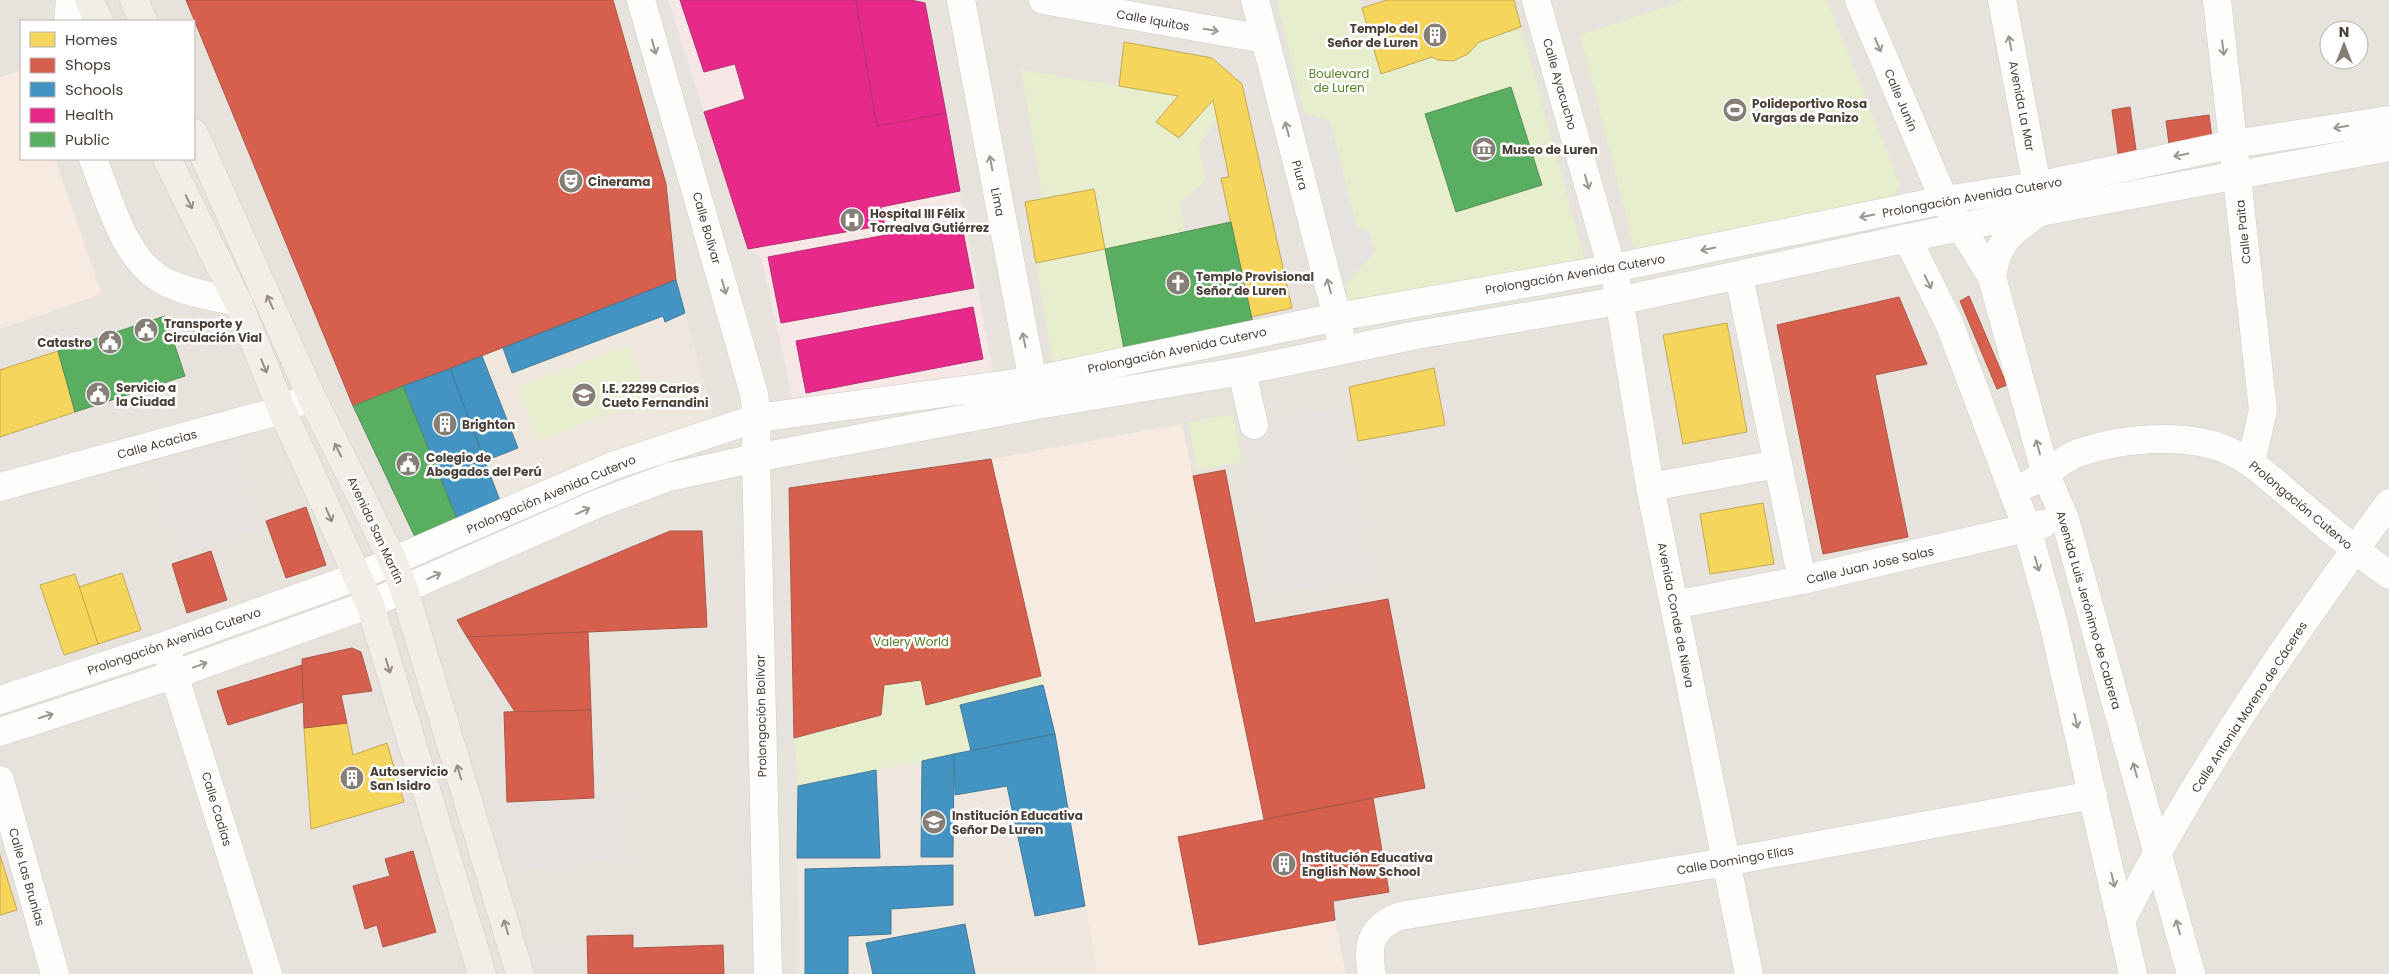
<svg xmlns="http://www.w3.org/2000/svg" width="2389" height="974" viewBox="0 0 2389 974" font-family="Poppins,sans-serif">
	<rect width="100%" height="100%" fill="#f3f1ee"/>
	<!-- residential -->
	<path fill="#e7e2db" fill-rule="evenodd" d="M 0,0 L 2389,0 L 2389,974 L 0,974 ZM 21,21 L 194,21 L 194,159 L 21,159 ZM 2329,30 L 2359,30 L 2359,60 L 2329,60 Z"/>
	<!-- commercial -->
	<g fill="#f6eae1">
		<path d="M 21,70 L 21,159 L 55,159 L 102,294 L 0,329 L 0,77 Z"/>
		<path d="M 1182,424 L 1264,819 L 1178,837 L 1199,945 L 1335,920 L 1346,974 L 1097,974 L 1055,734 L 991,459 Z"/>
	</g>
	<!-- education -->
	<g fill="#eee7dd">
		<path d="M 676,280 L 715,421 L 502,506 L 450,369 Z"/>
		<path d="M 1055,734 L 1097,974 L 797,974 L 798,786 Z"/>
	</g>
	<!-- medical -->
	<path fill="#f5e7e6" d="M 668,0 L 911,0 L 925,3 L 993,372 L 795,408 L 761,258 L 748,249 Z"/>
	<!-- green -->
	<g fill="#e6eecd" fill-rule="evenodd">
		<path d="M 1277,0 L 1360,0 L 1381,74 L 1432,57 L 1439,60 L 1453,61 L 1468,54 L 1479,42 L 1521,27 L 1585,261 L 1355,305 L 1349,300 L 1346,285 L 1375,251 L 1357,228 L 1330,121 L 1304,113 ZM 1511,87 L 1542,185 L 1456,212 L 1425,114 Z"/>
		<path d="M 1685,0 L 1827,0 L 1900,184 L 1888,210 L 1652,257 L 1634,247 L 1580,35 Z"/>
		<path d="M 1021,70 L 1178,96 L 1156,121 L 1179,138 L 1213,100 L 1217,119 L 1199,145 L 1206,181 L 1180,203 L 1185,232 L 1105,249 L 1125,354 L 1054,368 L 1036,263 L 1105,249 L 1094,189 L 1043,199 Z"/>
		<path d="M 629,346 L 649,398 L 538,440 L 518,387 Z"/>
		<path d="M 1233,414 L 1242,462 L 1197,470 L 1188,422 Z"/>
		<path d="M 991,459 L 1055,734 L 798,786 L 794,738 L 790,488 Z"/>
	</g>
	<!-- parking -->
	<g fill="#e5e2df">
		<path d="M 1304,113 L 1330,121 L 1357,228 L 1370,232 L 1375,251 L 1346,285 Z"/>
		<path d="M 1339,407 L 1370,576 L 1280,593 L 1246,427 Z"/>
		<path d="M 228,444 L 256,530 L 184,553 L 156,467 Z"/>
		<path d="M 626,798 L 627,857 L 519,871 L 493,802 Z"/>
		<path d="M 530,948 L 567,948 L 572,974 L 536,974 Z"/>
	</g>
	<!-- homes -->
	<g fill="#f6d55c" stroke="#c3a951">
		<path d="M 1387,0 L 1514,0 L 1521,27 L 1479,42 L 1468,54 L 1453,61 L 1438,60 L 1432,57 L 1381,74 L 1362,8 Z"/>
		<path d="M 1124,42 L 1212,58 L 1242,84 L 1292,308 L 1251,317 L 1221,178 L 1229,177 L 1213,100 L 1179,138 L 1156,122 L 1178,96 L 1119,86 Z"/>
		<path d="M 1094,189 L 1105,249 L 1036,263 L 1025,202 Z"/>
		<path d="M 1727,323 L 1747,432 L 1683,444 L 1663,335 Z"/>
		<path d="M 58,351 L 75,412 L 0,437 L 0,370 Z"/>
		<path d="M 1434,368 L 1445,425 L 1358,441 L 1349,387 Z"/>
		<path d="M 1763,503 L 1774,564 L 1710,574 L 1700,514 Z"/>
		<path d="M 122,573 L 141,630 L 98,644 L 79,587 Z"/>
		<path d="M 75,574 L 98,644 L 64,655 L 40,585 Z"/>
		<path d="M 347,723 L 353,755 L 387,743 L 404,802 L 311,829 L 304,728 Z"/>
		<path d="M 0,855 L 17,910 L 0,915 Z"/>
	</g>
	<!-- shops -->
	<g fill="#d6604d" stroke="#ac5747">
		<path d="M 186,0 L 613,0 L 666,184 L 676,280 L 353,406 Z"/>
		<path d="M 2130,107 L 2137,157 L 2119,160 L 2112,110 Z"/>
		<path d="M 2209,115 L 2212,138 L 2170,152 L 2166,121 Z"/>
		<path d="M 1969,296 L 2007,385 L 1997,389 L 1960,301 Z"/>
		<path d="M 1899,297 L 1927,364 L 1875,375 L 1908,537 L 1823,554 L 1777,325 Z"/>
		<path d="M 991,459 L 1041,676 L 926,705 L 921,680 L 884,685 L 881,715 L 794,738 L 789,488 Z"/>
		<path d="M 1225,470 L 1255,623 L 1388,599 L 1425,788 L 1264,819 L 1193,476 Z"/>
		<path d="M 306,507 L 326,565 L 286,578 L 266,521 Z"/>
		<path d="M 670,531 L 702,531 L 707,627 L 467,637 L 457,620 Z"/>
		<path d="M 211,551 L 227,600 L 187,613 L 172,564 Z"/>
		<path d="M 588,632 L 591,710 L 515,712 L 467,637 Z"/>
		<path d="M 352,648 L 361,652 L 372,691 L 341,695 L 347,723 L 304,728 L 302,659 Z"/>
		<path d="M 302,665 L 303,702 L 228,725 L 217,691 Z"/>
		<path d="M 591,710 L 594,798 L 507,802 L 504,712 Z"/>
		<path d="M 1373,798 L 1389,892 L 1333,901 L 1335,920 L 1199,945 L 1178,837 Z"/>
		<path d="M 413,851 L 436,932 L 383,947 L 377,925 L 365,929 L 353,886 L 390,876 L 385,859 Z"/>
		<path d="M 633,935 L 633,948 L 723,945 L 724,974 L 588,974 L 587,936 Z"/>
	</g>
	<!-- schools -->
	<g fill="#4393c3" stroke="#457a99">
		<path d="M 676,280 L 685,313 L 665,322 L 663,316 L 512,373 L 503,348 Z"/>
		<path d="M 482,356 L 518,448 L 485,461 L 450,369 Z"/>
		<path d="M 450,369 L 502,506 L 458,522 L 403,386 Z"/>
		<path d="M 1043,685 L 1055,734 L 971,751 L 960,705 Z"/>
		<path d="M 1055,734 L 1085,906 L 1035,916 L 1007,786 L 955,795 L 954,754 Z"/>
		<path d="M 954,754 L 953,857 L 921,857 L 922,761 Z"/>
		<path d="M 876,770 L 880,858 L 797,858 L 798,786 Z"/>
		<path d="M 953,865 L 953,905 L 891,909 L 891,934 L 848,936 L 848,974 L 805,974 L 805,869 Z"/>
		<path d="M 965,924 L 975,974 L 873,974 L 866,943 Z"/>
	</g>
	<!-- health -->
	<g fill="#e7298a" stroke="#b83071">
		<path d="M 680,0 L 856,0 L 877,126 L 946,113 L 960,191 L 881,207 L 885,225 L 748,249 L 704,112 L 745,99 L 735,64 L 704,72 Z"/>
		<path d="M 856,0 L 911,0 L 925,3 L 946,113 L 877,126 Z"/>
		<path d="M 961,221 L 974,288 L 781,323 L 768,257 Z"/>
		<path d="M 973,307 L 983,359 L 806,393 L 796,341 Z"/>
	</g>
	<!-- public -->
	<g fill="#5aae61" stroke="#568d55">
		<path d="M 1511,87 L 1542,185 L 1456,212 L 1425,114 Z"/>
		<path d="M 1231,222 L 1254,328 L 1125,354 L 1105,249 Z"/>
		<path d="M 165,316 L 185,376 L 75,412 L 58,351 Z"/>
		<path d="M 403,386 L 458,522 L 415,537 L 353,406 Z"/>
	</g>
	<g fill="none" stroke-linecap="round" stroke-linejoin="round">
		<defs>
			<g id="minor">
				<path d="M 641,0 L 754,394 L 757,418 L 756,458 L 768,974"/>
				<path d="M 961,0 L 1036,398"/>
				<path d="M 1043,0 L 1264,39"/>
				<path d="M 1255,0 L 1337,317 L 1340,335"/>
				<path d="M 1536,0 L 1608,255 L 1614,268 L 1650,487 L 1749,974"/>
				<path d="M 1859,0 L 1944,200 L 1992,277 L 2046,475 L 2065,519 L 2191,974"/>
				<path d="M 2217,0 L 2263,410 L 2251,463"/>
				<path d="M 68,21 L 70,0"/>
				<path d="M 93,159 C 109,198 122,255 160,279 C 183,292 212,296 238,302"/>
				<path d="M 1907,238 L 1949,323 L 2027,528 L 2053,622 L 2133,974"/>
				<path d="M 1739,276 L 1802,580"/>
				<path d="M 1992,277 C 1997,242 2011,231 2040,212 L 2037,186 L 2002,0"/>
				<path d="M 1242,371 L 1254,425"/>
				<path d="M 2030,483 C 2046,475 2063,458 2078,453 C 2120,438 2186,432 2227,450 C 2254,462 2275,483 2297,501 C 2327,527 2357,552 2389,575"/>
				<path d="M 0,487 L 282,410 L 311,396"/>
				<path d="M 1650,487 L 1778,464"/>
				<path d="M 1674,605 L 1802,580 L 2043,524"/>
				<path d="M 169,658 L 268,974"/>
				<path d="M 0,700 L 164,646 L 356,577 L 612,466 L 757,418 L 1032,381 L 1337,317 L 1614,268 L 1944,200 L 2037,186 L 2234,144 L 2389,120"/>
				<path d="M 0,732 L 176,674 L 370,604 L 599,503 L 669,477 L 756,458 L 1037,405 L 1242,371 L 1417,335 L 1618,301 L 1959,227 L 2389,147"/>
				<path d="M 0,780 L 55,974"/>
				<path d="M 2122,919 C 2134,897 2145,874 2158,852 C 2226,730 2307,615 2389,503"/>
				<path d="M 1372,974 C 1366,945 1371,927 1400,916 L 1726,862 L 2093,795"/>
			</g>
			<g id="major">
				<path d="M 89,0 L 99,21"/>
				<path d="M 134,0 L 143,21"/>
				<path d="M 194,133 L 311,396 L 393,561 L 404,589 L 520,974"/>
				<path d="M 167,159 L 238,302 L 282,410 L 370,604 L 482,974"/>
			</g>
		</defs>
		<!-- minor casing -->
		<use href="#minor" stroke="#cfccc8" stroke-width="29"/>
		<!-- major casing -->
		<use href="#major" stroke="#d6cabb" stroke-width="29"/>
		<!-- minor -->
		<use href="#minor" stroke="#fdfdfc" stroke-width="28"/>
		<!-- major -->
		<use href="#major" stroke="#f2ede6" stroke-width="28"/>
	</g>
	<!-- one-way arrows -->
	<defs><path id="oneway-shaft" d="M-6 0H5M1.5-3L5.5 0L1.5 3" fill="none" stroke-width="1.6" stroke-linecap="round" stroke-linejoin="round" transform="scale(1.25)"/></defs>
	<g stroke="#9b9690">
		<use href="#oneway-shaft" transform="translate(1211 30) rotate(10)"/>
		<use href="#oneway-shaft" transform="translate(2010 43) rotate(-101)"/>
		<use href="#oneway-shaft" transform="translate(1878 45) rotate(67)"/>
		<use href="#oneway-shaft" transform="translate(654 47) rotate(74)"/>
		<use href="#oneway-shaft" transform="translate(2223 48) rotate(83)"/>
		<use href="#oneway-shaft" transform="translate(2341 127) rotate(171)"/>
		<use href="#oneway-shaft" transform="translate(1287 129) rotate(-105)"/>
		<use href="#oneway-shaft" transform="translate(2181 155) rotate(168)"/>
		<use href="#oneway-shaft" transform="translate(991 163) rotate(-101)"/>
		<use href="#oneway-shaft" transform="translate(1587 182) rotate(74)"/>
		<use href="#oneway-shaft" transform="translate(1867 216) rotate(168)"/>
		<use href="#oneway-shaft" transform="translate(1708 249) rotate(168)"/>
		<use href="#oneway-shaft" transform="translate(1928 282) rotate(64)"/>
		<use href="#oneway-shaft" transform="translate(1329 286) rotate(-105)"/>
		<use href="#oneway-shaft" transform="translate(724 287) rotate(74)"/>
		<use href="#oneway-shaft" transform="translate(1024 340) rotate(-101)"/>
		<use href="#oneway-shaft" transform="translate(2038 447) rotate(-105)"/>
		<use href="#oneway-shaft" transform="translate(583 511) rotate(-24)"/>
		<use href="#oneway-shaft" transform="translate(2037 564) rotate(74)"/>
		<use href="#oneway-shaft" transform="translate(434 576) rotate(-24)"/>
		<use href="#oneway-shaft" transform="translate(200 665) rotate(-20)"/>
		<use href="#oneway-shaft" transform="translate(46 716) rotate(-18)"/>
		<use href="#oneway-shaft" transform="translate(2076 721) rotate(77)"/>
		<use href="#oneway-shaft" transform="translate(2135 770) rotate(-106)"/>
		<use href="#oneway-shaft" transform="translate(2113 880) rotate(77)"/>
		<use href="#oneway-shaft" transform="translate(2178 927) rotate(-105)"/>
	</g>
	<g stroke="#968e86">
		<use href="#oneway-shaft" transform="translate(189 202) rotate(64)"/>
		<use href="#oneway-shaft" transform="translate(270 302) rotate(-114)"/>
		<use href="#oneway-shaft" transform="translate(264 366) rotate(68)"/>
		<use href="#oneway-shaft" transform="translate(338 450) rotate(-116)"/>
		<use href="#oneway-shaft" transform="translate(329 515) rotate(66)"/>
		<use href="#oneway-shaft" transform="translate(388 666) rotate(73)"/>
		<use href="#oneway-shaft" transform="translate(459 772) rotate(-107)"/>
		<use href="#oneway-shaft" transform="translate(506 927) rotate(-107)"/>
	</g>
	<!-- icons -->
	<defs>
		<symbol id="building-disc" viewBox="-11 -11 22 22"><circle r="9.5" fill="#867f78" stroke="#fff"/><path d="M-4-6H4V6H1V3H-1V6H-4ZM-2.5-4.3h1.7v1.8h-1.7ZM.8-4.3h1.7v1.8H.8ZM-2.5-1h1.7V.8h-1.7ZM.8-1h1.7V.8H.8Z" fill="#fff"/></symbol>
		<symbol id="stadium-disc" viewBox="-11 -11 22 22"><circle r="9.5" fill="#867f78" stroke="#fff"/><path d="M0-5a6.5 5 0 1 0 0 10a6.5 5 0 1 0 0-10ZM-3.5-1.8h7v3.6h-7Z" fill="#fff"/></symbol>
		<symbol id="museum-disc" viewBox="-11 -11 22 22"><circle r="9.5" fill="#867f78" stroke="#fff"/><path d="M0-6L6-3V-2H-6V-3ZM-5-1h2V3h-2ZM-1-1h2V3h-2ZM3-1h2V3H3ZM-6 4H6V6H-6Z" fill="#fff"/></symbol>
		<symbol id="theatre-disc" viewBox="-11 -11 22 22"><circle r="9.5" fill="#867f78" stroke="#fff"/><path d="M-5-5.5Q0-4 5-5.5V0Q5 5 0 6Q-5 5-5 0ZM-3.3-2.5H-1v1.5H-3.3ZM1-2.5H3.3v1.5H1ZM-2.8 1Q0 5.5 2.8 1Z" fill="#fff"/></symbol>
		<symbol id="hospital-disc" viewBox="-11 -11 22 22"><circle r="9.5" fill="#867f78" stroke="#fff"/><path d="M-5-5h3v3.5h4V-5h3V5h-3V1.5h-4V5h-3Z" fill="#fff"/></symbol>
		<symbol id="church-disc" viewBox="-11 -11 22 22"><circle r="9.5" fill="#867f78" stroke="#fff"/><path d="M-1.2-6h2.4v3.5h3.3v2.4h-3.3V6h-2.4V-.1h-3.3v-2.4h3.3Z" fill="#fff"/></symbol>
		<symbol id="civic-disc" viewBox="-11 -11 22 22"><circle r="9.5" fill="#867f78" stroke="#fff"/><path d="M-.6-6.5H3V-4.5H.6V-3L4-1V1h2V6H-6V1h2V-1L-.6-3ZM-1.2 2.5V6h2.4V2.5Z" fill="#fff"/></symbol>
		<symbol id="school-disc" viewBox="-11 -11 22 22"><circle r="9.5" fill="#867f78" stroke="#fff"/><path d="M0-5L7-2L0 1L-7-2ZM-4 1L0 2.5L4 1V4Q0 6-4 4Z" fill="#fff"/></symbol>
	</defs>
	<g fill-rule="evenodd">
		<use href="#building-disc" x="1421" y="21" width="28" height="28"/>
		<use href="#stadium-disc" x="1721" y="96" width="28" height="28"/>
		<use href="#museum-disc" x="1470" y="135" width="28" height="28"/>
		<use href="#theatre-disc" x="557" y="167" width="28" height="28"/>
		<use href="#hospital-disc" x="838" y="206" width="28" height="28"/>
		<use href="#church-disc" x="1164" y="269" width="28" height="28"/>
		<use href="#civic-disc" x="132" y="316" width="28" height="28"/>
		<use href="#civic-disc" x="96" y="328" width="28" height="28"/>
		<use href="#civic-disc" x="84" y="380" width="28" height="28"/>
		<use href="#school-disc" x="570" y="381" width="28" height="28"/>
		<use href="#building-disc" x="431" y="410" width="28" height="28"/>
		<use href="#civic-disc" x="394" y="450" width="28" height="28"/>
		<use href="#building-disc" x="338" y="764" width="28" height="28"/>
		<use href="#school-disc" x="920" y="808" width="28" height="28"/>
		<use href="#building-disc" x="1270" y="850" width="28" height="28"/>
	</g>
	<g text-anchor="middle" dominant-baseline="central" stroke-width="5" stroke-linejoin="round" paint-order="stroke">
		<!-- street labels -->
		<g font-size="12" fill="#4b4138" stroke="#fff">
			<text transform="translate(1153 20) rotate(10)">Calle Iquitos</text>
			<text transform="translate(1560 84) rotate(74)">Calle Ayacucho</text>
			<text transform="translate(1901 100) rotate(67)">Calle Junín</text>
			<text transform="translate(2022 106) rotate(79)">Avenida La Mar</text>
			<text transform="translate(1300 175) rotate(75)">Piura</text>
			<text transform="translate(1972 197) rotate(-10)">Prolongación Avenida Cutervo</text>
			<text transform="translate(998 202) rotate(79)">Lima</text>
			<text transform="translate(707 228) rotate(74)">Calle Bolívar</text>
			<text transform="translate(2243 232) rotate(-96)">Calle Paita</text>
			<text transform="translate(1575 274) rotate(-10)">Prolongación Avenida Cutervo</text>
			<text transform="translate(1177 350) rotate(-12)">Prolongación Avenida Cutervo</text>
			<text transform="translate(157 444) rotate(-15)">Calle Acacias</text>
			<text transform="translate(551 494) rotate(-23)">Prolongación Avenida Cutervo</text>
			<text transform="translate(2301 505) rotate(40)">Prolongación Cutervo</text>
			<text transform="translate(376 530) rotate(65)">Avenida San Martín</text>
			<text transform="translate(1870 565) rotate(-13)">Calle Juan Jose Salas</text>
			<text transform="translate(2089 610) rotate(74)">Avenida Luis Jerónimo de Cabrera</text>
			<text transform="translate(1676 615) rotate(79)">Avenida Conde de Nieva</text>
			<text transform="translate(174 641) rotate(-19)">Prolongación Avenida Cutervo</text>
			<text transform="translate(2249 707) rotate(-57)">Calle Antonia Moreno de Cáceres</text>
			<text transform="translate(761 716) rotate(-91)">Prolongación Bolívar</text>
			<text transform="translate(217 809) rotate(73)">Calle Cadias</text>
			<text transform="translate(1735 860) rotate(-10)">Calle Domingo Elías</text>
			<text transform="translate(27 877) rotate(74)">Calle Las Brunias</text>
		</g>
		<!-- poi labels -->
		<g font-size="12" font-weight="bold" fill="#4b4138" stroke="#fff" text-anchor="start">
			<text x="1418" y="28" text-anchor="end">Templo del<tspan x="1418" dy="14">Señor de Luren</tspan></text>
			<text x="1752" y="103">Polideportivo Rosa<tspan x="1752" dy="14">Vargas de Panizo</tspan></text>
			<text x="1502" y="149">Museo de Luren</text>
			<text x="588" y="181">Cinerama</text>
			<text x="870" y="213">Hospital III Félix<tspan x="870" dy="14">Torrealva Gutiérrez</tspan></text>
			<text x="1196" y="276">Templo Provisional<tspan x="1196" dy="14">Señor de Luren</tspan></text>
			<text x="164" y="323">Transporte y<tspan x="164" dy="14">Circulación Vial</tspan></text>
			<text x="92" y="342" text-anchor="end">Catastro</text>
			<text x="116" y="387">Servicio a<tspan x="116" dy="14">la Ciudad</tspan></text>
			<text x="602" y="388">I.E. 22299 Carlos<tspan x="602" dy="14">Cueto Fernandini</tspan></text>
			<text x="462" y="424">Brighton</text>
			<text x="426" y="457">Colegio de<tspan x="426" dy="14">Abogados del Perú</tspan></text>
			<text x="370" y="771">Autoservicio<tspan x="370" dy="14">San Isidro</tspan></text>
			<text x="952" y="815">Institución Educativa<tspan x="952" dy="14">Señor De Luren</tspan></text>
			<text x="1302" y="857">Institución Educativa<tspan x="1302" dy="14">English Now School</tspan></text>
		</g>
		<!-- park labels -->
		<g font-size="12" fill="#578227" stroke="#fff">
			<text x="1339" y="73">Boulevard<tspan x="1339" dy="14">de Luren</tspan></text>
			<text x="911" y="641">Valery World</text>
		</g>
	</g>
	<!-- legend -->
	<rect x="20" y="20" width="175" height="140" fill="#ffffff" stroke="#b7b3af"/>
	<rect x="30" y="32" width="25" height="15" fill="#f6d55c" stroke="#b7b3af"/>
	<text x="65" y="45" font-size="15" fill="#4b4138">Homes</text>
	<rect x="30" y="58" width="25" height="15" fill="#d6604d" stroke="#b7b3af"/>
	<text x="65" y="70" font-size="15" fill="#4b4138">Shops</text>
	<rect x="30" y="82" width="25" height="15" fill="#4393c3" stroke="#b7b3af"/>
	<text x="65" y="95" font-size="15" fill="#4b4138">Schools</text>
	<rect x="30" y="108" width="25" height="15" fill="#e7298a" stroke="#b7b3af"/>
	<text x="65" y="120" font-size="15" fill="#4b4138">Health</text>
	<rect x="30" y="132" width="25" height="15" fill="#5aae61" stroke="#b7b3af"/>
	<text x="65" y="145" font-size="15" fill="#4b4138">Public</text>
	<!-- north arrow -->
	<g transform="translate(2344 45)"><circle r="24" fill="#ffffff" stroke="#b7b3af"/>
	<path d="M0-4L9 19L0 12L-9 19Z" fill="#867f78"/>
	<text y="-8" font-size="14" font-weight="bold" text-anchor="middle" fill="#4b4138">N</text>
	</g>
</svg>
